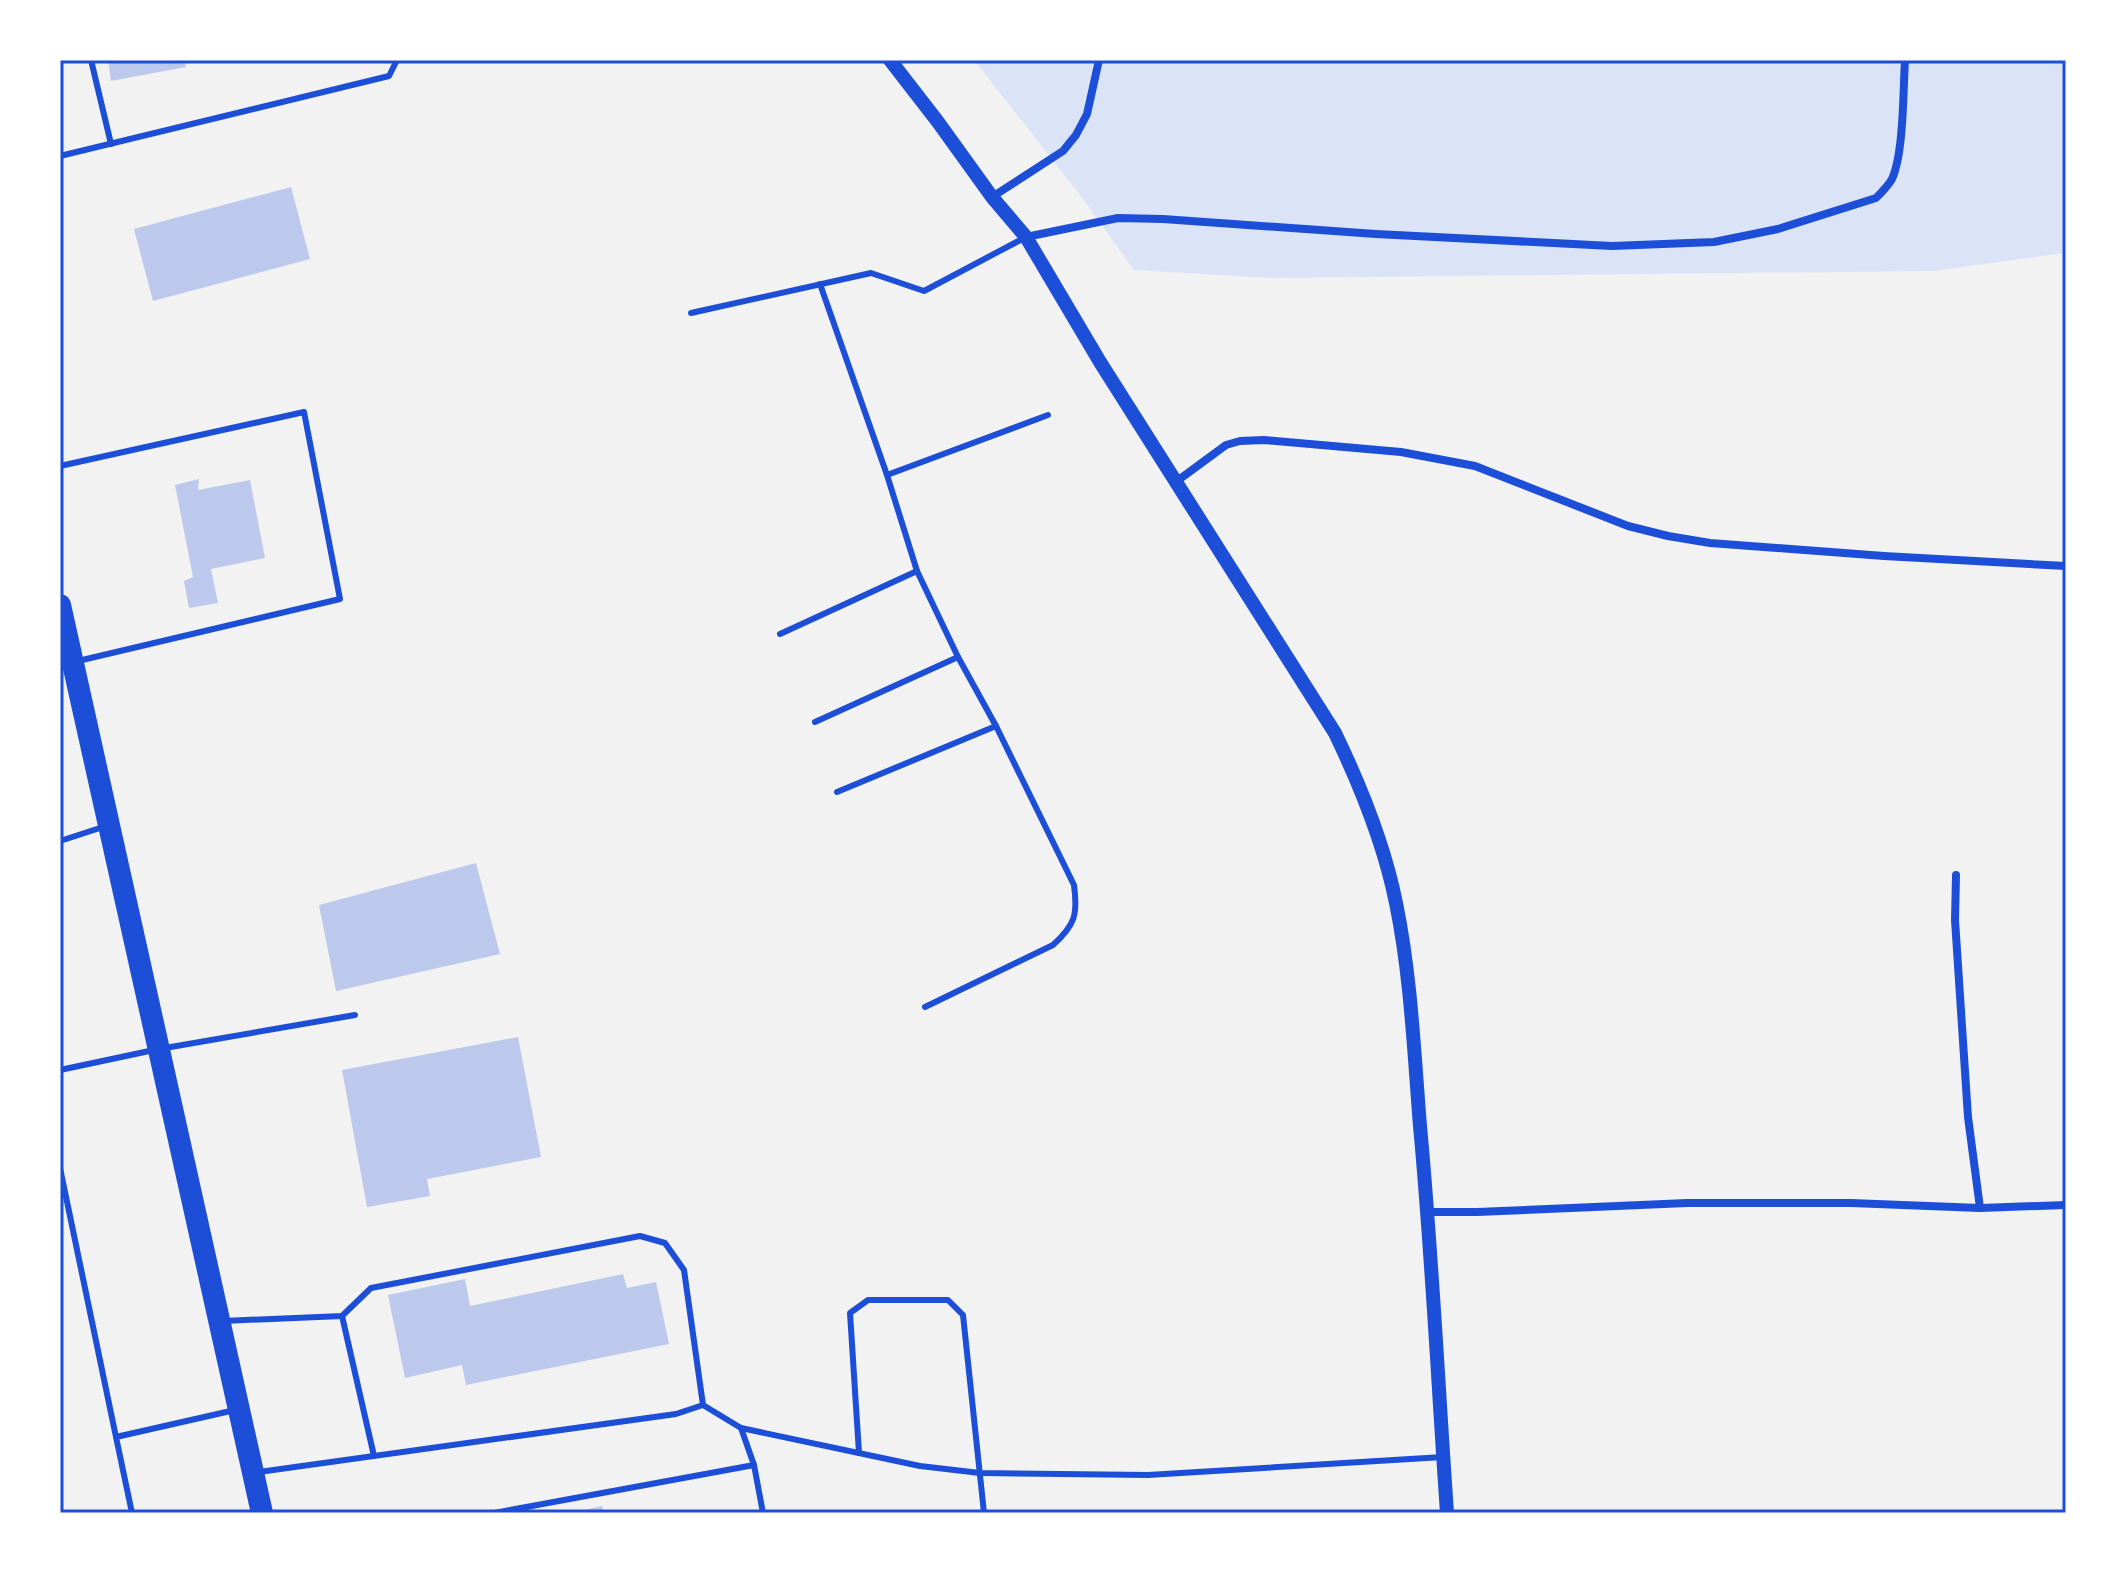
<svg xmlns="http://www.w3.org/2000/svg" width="2126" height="1573" viewBox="0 0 2126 1573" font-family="'Alegreya Sans',sans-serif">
	<rect width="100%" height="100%" fill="#f2f2f2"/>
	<!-- green -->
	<path fill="#dbe4f7" d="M 974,60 L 2066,60 L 2066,253 L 1933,271 L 1269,278 L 1134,270 L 1080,195 Z"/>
	<!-- building -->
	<g fill="#bdc9ec">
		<path d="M 108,60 L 184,60 L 186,67 L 111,81 Z"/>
		<path d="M 291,187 L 310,259 L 153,301 L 134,229 Z"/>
		<path d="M 199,479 L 198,490 L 250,480 L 265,558 L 211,569 L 218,603 L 189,608 L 184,581 L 193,577 L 175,485 Z"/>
		<path d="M 476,863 L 500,954 L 336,991 L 319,905 Z"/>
		<path d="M 518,1037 L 541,1157 L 427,1179 L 430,1196 L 367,1207 L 342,1070 Z"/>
		<path d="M 623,1274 L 627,1288 L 656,1282 L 669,1344 L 466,1385 L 462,1365 L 405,1378 L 388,1295 L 465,1279 L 470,1306 Z"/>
		<path d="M 602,1506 L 604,1513 L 576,1513 L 576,1512 Z"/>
	</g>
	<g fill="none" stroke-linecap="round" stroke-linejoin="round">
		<!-- service -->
		<g stroke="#1d4ed8" stroke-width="6">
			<path d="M 91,60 L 111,144"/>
			<path d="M 60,156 L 389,76 L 397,60"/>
			<path d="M 820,284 L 887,475 L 917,571 L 958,657 L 996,726 L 1074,885 C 1078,915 1075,925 1053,945 L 925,1007"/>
			<path d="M 691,313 L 871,273 L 924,291 L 1026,237"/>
			<path d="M 60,466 L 304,412 L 340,599 L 78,661"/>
			<path d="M 887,475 L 1048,415"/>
			<path d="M 780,634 L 917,571"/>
			<path d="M 815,722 L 958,657"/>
			<path d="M 837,792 L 996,726"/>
			<path d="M 60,841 L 106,826"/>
			<path d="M 165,1048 L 355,1015"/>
			<path d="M 60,1070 L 154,1050"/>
			<path d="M 60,1168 L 116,1437"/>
			<path d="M 342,1316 L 374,1456"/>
			<path d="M 223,1321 L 342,1316 L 371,1288 L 640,1236 L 665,1243 L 684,1270 L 703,1405"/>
			<path d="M 741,1428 L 754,1465 L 763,1513"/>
			<path d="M 859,1453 L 850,1313 L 868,1300 L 948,1300 L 963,1315 L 984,1513"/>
			<path d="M 259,1472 L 676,1414 L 703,1405 L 741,1428 L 920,1466 L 980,1473 L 1148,1475 L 1443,1457"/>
			<path d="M 132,1513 L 116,1437 L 235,1410"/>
			<path d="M 494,1513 L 754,1465"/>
		</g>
		<!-- minor -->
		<g stroke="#1d4ed8" stroke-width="8">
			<path d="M 992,197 L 1063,151 L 1076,135 L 1087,114 L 1099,60"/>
			<path d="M 1026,237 L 1118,218 L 1163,219 L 1376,234 L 1612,246 L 1714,242 L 1778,229 L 1876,198 C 1882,192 1888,186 1892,179 C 1904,152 1903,91 1905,60"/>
			<path d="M 1177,481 L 1226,445 L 1240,441 L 1264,440 L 1401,452 L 1475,466 L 1628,526 L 1668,536 L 1710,543 L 1884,556 L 2066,566"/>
			<path d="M 1956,875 L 1955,920 L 1968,1117 L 1980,1208"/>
			<path d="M 1428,1212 L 1477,1212 L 1687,1203 L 1851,1203 L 1980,1208 L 2066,1205"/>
		</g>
		<!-- tertiary -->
		<path stroke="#1d4ed8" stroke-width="14" d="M 890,60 L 938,122 L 992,197 L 1026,237 L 1100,362 L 1335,733 C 1361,787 1384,843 1396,903 C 1411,976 1414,1052 1420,1126 C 1432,1255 1438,1384 1447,1513"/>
		<!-- trunk -->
		<path stroke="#1d4ed8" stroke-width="22" d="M 60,605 L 262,1513"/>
	</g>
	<!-- border -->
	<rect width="2126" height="1573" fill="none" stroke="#ffffff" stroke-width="124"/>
	<rect x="62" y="62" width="2002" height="1449" fill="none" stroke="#1d4ed8" stroke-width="3"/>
</svg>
